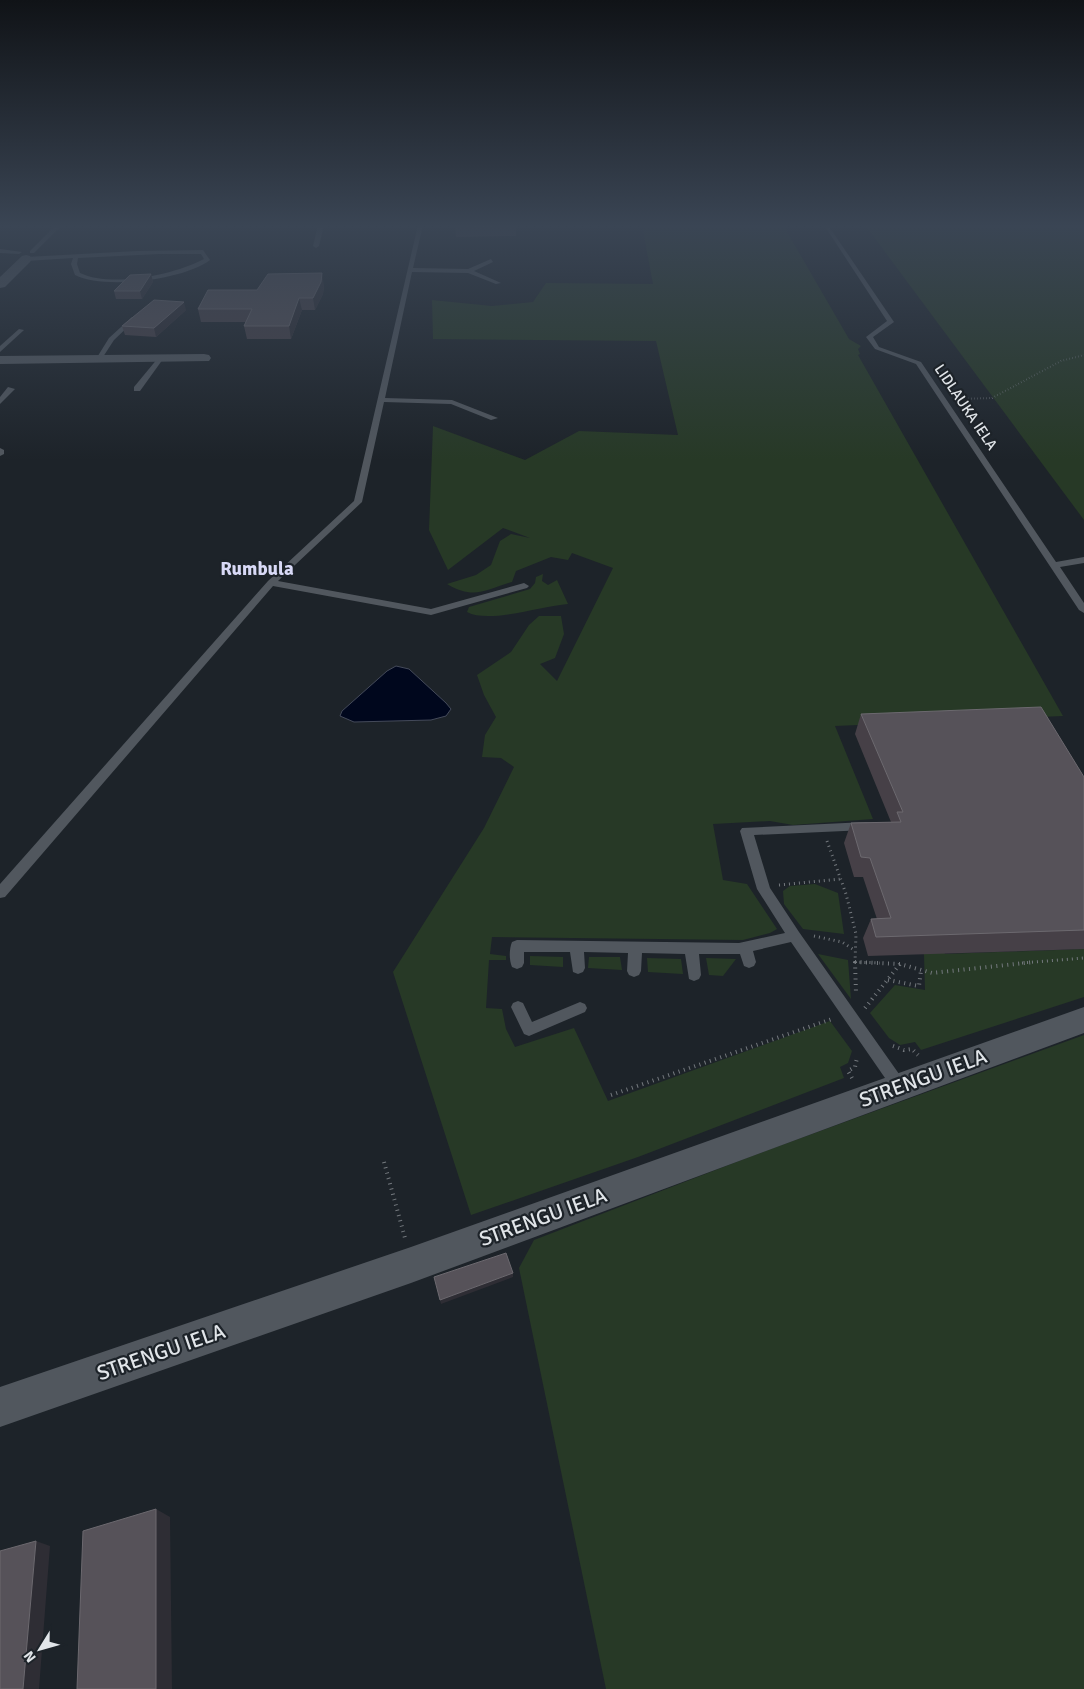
<svg xmlns="http://www.w3.org/2000/svg" width="1084" height="1689" viewBox="0 0 1084 1689" font-family="Signika,sans-serif">
	<rect width="100%" height="100%" fill="#1d2329"/>
	<!-- green -->
	<g fill="#273926">
		<path d="M 642,225 L 783,225 L 849,339 L 861,346 L 858,349 L 860,354 L 858,355 L 1063,716 L 835,726 L 873,819 L 793,825 L 770,821 L 713,824 L 723,880 L 747,884 L 777,929 L 770,933 L 743,940 L 492,937 L 490,954 L 506,956 L 506,960 L 489,960 L 486,1008 L 502,1009 L 506,1029 L 515,1047 L 574,1028 L 608,1101 L 830,1021 L 852,1051 L 848,1063 L 840,1067 L 844,1078 L 638,1157 L 471,1215 L 393,972 L 484,828 L 514,767 L 501,758 L 482,757 L 485,735 L 496,717 L 484,695 L 477,675 L 511,652 L 529,625 L 539,616 L 561,616 L 564,634 L 555,658 L 540,664 L 557,681 L 613,568 L 572,553 L 568,560 L 551,557 L 516,571 L 512,582 C 485,590 474,600 447,584 L 476,575 L 491,565 L 500,541 L 511,534 L 530,538 L 503,528 L 448,570 L 429,530 L 433,426 L 525,460 L 579,431 L 678,435 L 656,341 L 433,339 L 432,300 L 492,306 L 533,302 L 546,283 L 653,284 Z"/>
		<path d="M 865,225 L 1084,225 L 1084,520 Z"/>
		<path d="M 543,574 L 542,581 L 548,585 L 557,580 L 568,604 C 541,606 489,624 467,612 L 469,607 L 530,589 L 535,583 L 536,577 Z"/>
		<path d="M 815,884 L 838,893 L 844,934 L 803,929 L 784,904 L 783,891 L 790,886 Z"/>
		<path d="M 941,945 L 945,954 L 1084,949 L 1084,997 L 921,1050 L 915,1042 L 900,1045 L 889,1038 L 870,1013 L 895,985 L 925,990 L 924,955 L 920,946 Z"/>
		<path d="M 818,954 L 848,960 L 851,999 Z"/>
		<path d="M 530,956 L 563,957 L 563,967 L 530,965 Z"/>
		<path d="M 589,957 L 620,957 L 622,970 L 588,968 Z"/>
		<path d="M 647,958 L 681,959 L 683,974 L 648,972 Z"/>
		<path d="M 706,958 L 736,959 L 723,976 L 709,975 Z"/>
		<path d="M 1084,1035 L 1084,1689 L 606,1689 L 519,1268 L 534,1240 L 752,1156 Z"/>
	</g>
	<!-- water -->
	<path fill="#00071d" stroke="#444a5a" d="M 396,666 L 409,669 L 446,703 L 451,709 L 446,716 L 431,720 L 354,722 L 340,716 L 342,711 L 387,671 Z"/>
	<g fill="none" stroke-linecap="round" stroke-linejoin="round">
		<!-- path-far2 -->
		<path stroke="#74797e" stroke-width="2" stroke-dasharray="0.5 2.5" stroke-linecap="butt" d="M 959,399 L 992,398 L 1061,361 L 1084,355"/>
		<!-- path-far1 -->
		<g stroke="#74797e" stroke-width="3" stroke-dasharray="1 4" stroke-linecap="butt">
			<path d="M 827,841 L 846,894 L 856,934 L 855,962 L 880,963"/>
			<path d="M 779,885 L 841,879"/>
			<path d="M 814,936 L 842,942 L 854,950"/>
			<path d="M 855,961 L 855,963"/>
			<path d="M 1022,963 L 1084,958"/>
		</g>
		<!-- path -->
		<g stroke="#74797e" stroke-width="4" stroke-dasharray="1 4.5" stroke-linecap="butt">
			<path d="M 855,962 L 900,964 L 932,973 L 1034,962"/>
			<path d="M 855,962 L 856,993"/>
			<path d="M 888,980 L 919,986 L 921,970"/>
			<path d="M 865,1008 L 900,964"/>
			<path d="M 893,1046 L 904,1050 L 912,1049 L 918,1055"/>
			<path d="M 852,1078 L 848,1071 L 855,1067 L 857,1058"/>
			<path d="M 611,1095 L 832,1019"/>
			<path d="M 384,1162 L 405,1238"/>
		</g>
		<!-- service -->
		<g fill="#51575e" fill-rule="evenodd">
			<path d="M 56,225 L 62,225 L 34,253 L 30,253 L 30,251 Z"/>
			<path d="M 318,225 L 324,225 L 319,246 L 316,248 L 313,246 Z"/>
			<path d="M 418,225 L 423,225 L 413,268 L 468,269 L 491,259 L 493,262 L 474,271 L 501,283 L 496,284 L 468,273 L 412,272 L 385,398 L 452,400 L 498,418 L 491,420 L 451,404 L 384,402 L 362,502 L 278,581 L 431,609 L 524,583 L 529,586 L 527,588 L 431,615 L 273,586 L 5,897 L 0,898 L 0,884 L 268,581 L 354,501 Z"/>
			<path d="M 824,225 L 828,225 L 894,322 L 873,337 L 879,347 L 921,362 L 1056,562 L 1084,557 L 1084,563 L 1060,567 L 1084,603 L 1084,613 L 1079,610 L 916,364 L 875,349 L 866,337 L 887,321 Z"/>
			<path d="M 0,249 L 22,252 L 19,254 L 0,253 Z"/>
			<path d="M 203,250 L 210,260 C 184,280 104,290 75,275 L 71,264 L 73,258 L 26,261 L 23,259 L 26,257 L 137,251 ZM 159,254 L 201,254 L 204,259 C 174,275 111,288 80,273 L 77,264 L 78,258 Z"/>
			<path d="M 132,317 L 137,318 L 114,340 L 101,360 L 97,360 L 96,359 L 109,338 Z"/>
			<path d="M 19,329 L 24,330 L 0,352 L 0,346 Z"/>
			<path d="M 158,358 L 163,359 L 140,391 L 134,391 L 134,387 Z"/>
			<path d="M 8,387 L 15,389 L 0,404 L 0,397 Z"/>
			<path d="M 0,448 L 4,450 L 4,454 L 0,456 Z"/>
			<path d="M 866,822 L 870,823 L 872,826 L 870,829 L 866,830 L 754,835 L 770,888 L 799,932 L 904,1081 L 907,1086 L 904,1091 L 899,1093 L 894,1091 L 791,942 L 753,951 L 756,962 L 754,966 L 749,968 L 744,966 L 740,954 L 699,954 L 701,975 L 699,979 L 694,981 L 689,979 L 685,954 L 642,953 L 641,971 L 639,975 L 634,977 L 629,975 L 627,971 L 628,953 L 584,952 L 585,968 L 583,972 L 578,974 L 573,972 L 570,952 L 524,952 L 524,963 L 522,967 L 517,969 L 512,967 C 509,960 509,949 512,942 L 517,940 L 739,943 L 785,933 L 757,889 L 740,831 L 742,828 Z"/>
			<path d="M 518,1001 L 523,1003 L 532,1022 L 580,1002 L 585,1004 L 587,1008 L 585,1012 L 529,1036 L 524,1034 L 511,1007 L 513,1003 Z"/>
		</g>
		<!-- minor -->
		<g fill="#51575e" fill-rule="evenodd">
			<path d="M 26,255 L 30,256 L 32,259 L 30,262 L 5,287 L 0,288 L 0,277 L 22,256 Z"/>
			<path d="M 204,354 L 209,355 L 211,358 L 209,361 L 0,364 L 0,356 Z"/>
			<path d="M 1084,1007 L 1084,1033 L 411,1283 L 0,1427 L 0,1387 L 411,1247 Z"/>
		</g>
	</g>
	<!-- wall -->
	<g fill="#464047">
		<path d="M 516,225 L 516,236 L 456,237 L 455,227 Z"/>
		<path d="M 151,274 L 153,282 L 142,299 L 116,299 L 114,291 Z"/>
		<path d="M 324,285 L 323,294 L 315,310 L 302,310 L 291,339 L 247,339 L 244,326 L 246,322 L 201,322 L 198,309 L 257,290 Z"/>
		<path d="M 186,310 L 156,337 L 125,335 L 122,326 Z"/>
		<path d="M 861,714 L 1084,777 L 1084,949 L 868,956 L 863,938 L 871,919 L 877,919 L 863,877 L 854,877 L 844,843 L 851,823 L 891,822 L 855,734 Z"/>
	</g>
	<!-- shaded-wall -->
	<g fill="#2e2d34">
		<path d="M 322,273 L 324,285 L 323,294 L 315,310 L 313,298 Z"/>
		<path d="M 151,274 L 153,282 L 142,299 L 140,291 Z"/>
		<path d="M 299,298 L 302,310 L 291,339 L 289,326 Z"/>
		<path d="M 184,302 L 186,310 L 156,337 L 154,328 Z"/>
		<path d="M 513,1273 L 513,1277 L 441,1304 L 440,1300 Z"/>
		<path d="M 156,1509 L 170,1517 L 172,1689 L 156,1689 Z"/>
		<path d="M 36,1541 L 50,1546 L 39,1689 L 23,1689 Z"/>
	</g>
	<!-- building -->
	<g fill="#565259" stroke="#6c696f">
		<path d="M 456,225 L 516,225 L 516,226 L 455,227 Z"/>
		<path d="M 322,273 L 321,282 L 313,298 L 299,298 L 289,326 L 244,326 L 252,309 L 198,309 L 208,290 L 257,290 L 268,274 Z"/>
		<path d="M 151,274 L 140,291 L 114,291 L 130,275 Z"/>
		<path d="M 154,300 L 184,302 L 154,328 L 122,326 Z"/>
		<path d="M 1041,707 L 1084,777 L 1084,930 L 876,937 L 871,919 L 891,918 L 870,858 L 861,857 L 851,823 L 901,822 L 897,812 L 903,812 L 861,714 Z"/>
		<path d="M 506,1253 L 513,1273 L 440,1300 L 434,1277 Z"/>
		<path d="M 156,1509 L 156,1689 L 77,1689 L 83,1531 Z"/>
		<path d="M 36,1541 L 23,1689 L 0,1689 L 0,1551 Z"/>
	</g>
	<!-- sky -->
	<linearGradient id="sky" x2="0" y2="1"><stop stop-color="#101317"/><stop offset="0.49" stop-color="#3a4554"/><stop offset="1" stop-color="#3a4554" stop-opacity="0"/></linearGradient>
	<rect width="1084" height="461" fill="url(#sky)"/>
	<g text-anchor="middle" dominant-baseline="central" stroke-width="4.5" stroke-linejoin="round" paint-order="stroke">
		<!-- far-street labels -->
		<g font-size="15" fill="#e1e5e9" stroke="#1d2329">
			<text transform="translate(966 407) rotate(56)">LIDLAUKA IELA</text>
		</g>
		<!-- far-district labels -->
		<g font-size="19" font-weight="bold" fill="#d8d9f6" stroke="#1d2329">
			<text x="257" y="569">Rumbula</text>
		</g>
		<!-- near-street labels -->
		<g font-size="21" fill="#e1e5e9" stroke="#1d2329">
			<text transform="translate(923 1078) rotate(-20)">STRENGU IELA</text>
			<text transform="translate(543 1217) rotate(-20)">STRENGU IELA</text>
			<text transform="translate(161 1352) rotate(-19)">STRENGU IELA</text>
		</g>
	</g>
	<!-- north arrow -->
	<g transform="translate(40 1649) rotate(233)" stroke="#1d2329" stroke-width="4" paint-order="stroke">
	<path d="M0-4L9 19L0 12L-9 19Z" fill="#e1e5e9"/>
	<text y="-8" font-size="14" font-weight="bold" text-anchor="middle" fill="#e1e5e9">N</text>
	</g>
</svg>
